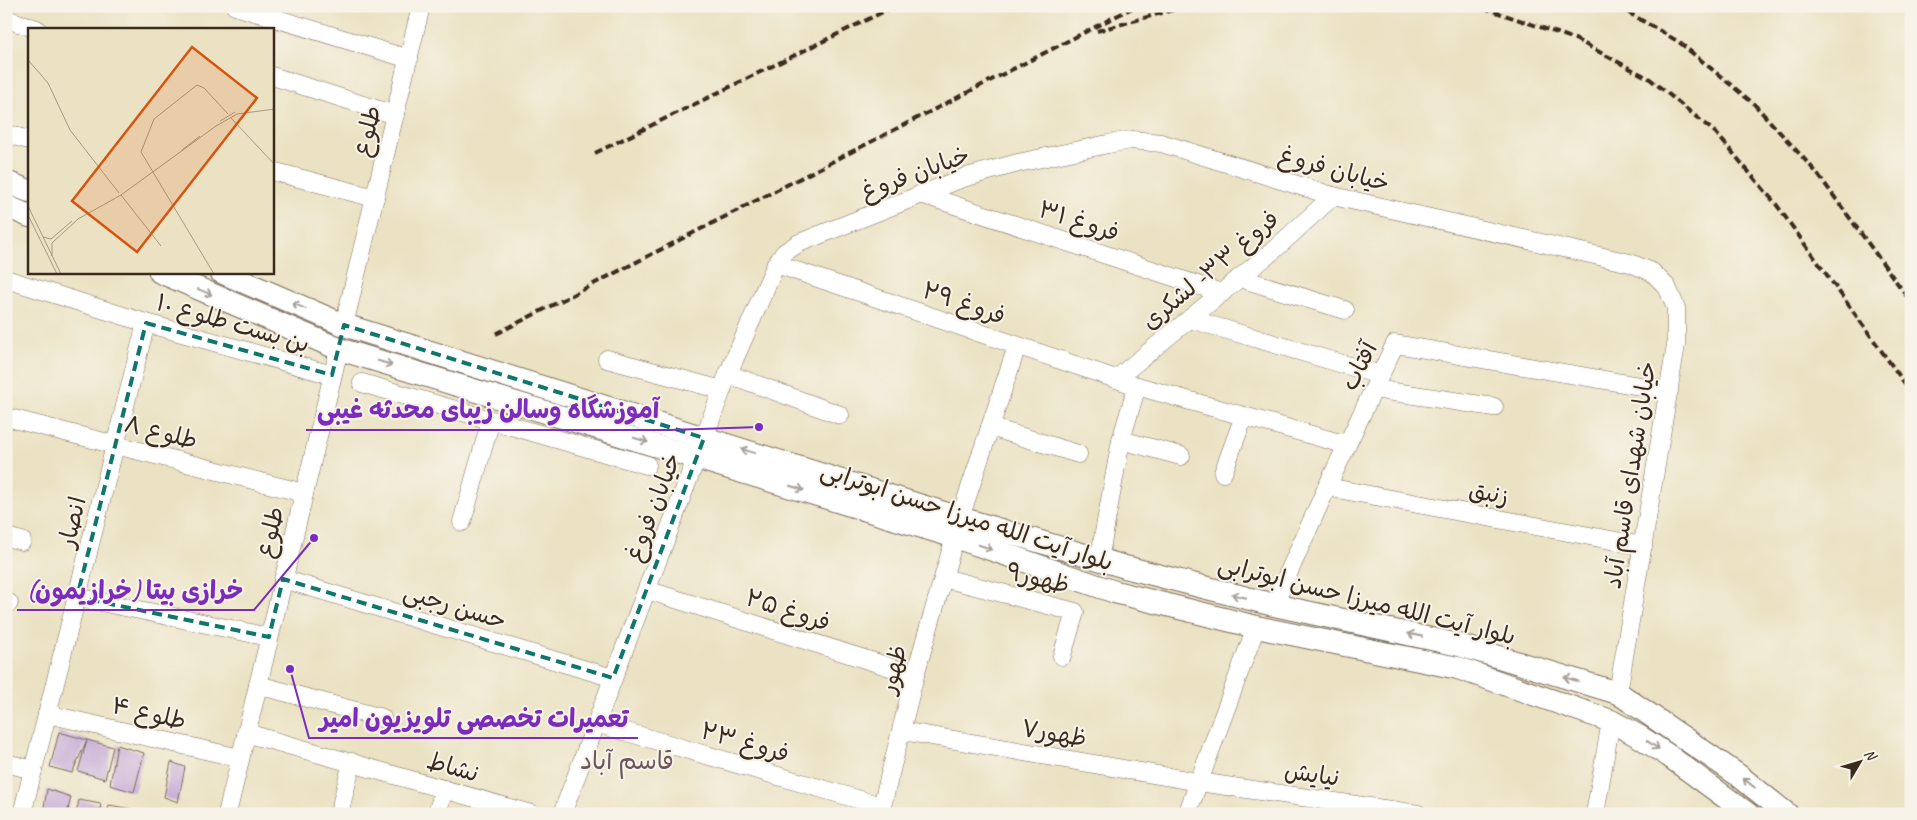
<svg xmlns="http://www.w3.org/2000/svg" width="1917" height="820" viewBox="0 0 1917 820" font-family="Caveat,'Playpen Sans Arabic',sans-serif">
	<rect width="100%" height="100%" fill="#f7f3e8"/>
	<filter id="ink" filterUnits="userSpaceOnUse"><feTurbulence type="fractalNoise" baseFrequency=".02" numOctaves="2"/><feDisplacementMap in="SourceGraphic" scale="10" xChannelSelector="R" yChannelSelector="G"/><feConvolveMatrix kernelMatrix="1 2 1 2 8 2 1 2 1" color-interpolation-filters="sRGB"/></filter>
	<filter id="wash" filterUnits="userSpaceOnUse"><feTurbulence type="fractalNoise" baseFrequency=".0096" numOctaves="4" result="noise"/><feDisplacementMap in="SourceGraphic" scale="20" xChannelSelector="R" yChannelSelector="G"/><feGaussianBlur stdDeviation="1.12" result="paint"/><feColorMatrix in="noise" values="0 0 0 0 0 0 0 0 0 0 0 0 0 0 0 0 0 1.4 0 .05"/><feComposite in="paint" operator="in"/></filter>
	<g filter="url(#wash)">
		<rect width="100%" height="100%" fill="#ebe2c3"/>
		<g id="blocks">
			<!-- building -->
			<g fill="#c2a5d6">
				<path d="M 59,732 L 87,740 L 113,747 L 105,779 L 78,771 L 87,740 L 72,773 L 50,767 Z"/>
				<path d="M 117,745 L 144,753 L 134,792 L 110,785 Z"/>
				<path d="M 171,762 L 185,767 L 178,802 L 164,797 Z"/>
				<path d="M 47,789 L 71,797 L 67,814 L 43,814 Z"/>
				<path d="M 79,800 L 101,804 L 99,814 L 76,814 Z"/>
				<path d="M 109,805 L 131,809 L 130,814 L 107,814 Z"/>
			</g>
		</g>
	</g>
	<g filter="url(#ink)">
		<use href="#blocks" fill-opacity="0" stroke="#796a58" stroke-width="1"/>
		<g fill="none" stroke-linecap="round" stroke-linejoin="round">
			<defs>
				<g id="minor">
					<path d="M 235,6 L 409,59"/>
					<path d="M 6,19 L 37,29"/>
					<path d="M 272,76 L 395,115"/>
					<path d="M 6,134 L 29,140"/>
					<path d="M 272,171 L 375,198"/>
					<path d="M 921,194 L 1222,293"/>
					<path d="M 776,264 L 1137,386 L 1347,445"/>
					<path d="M 1239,278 L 1345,310"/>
					<path d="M 6,279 L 146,323 L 332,375"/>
					<path d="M 1190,319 L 1380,375"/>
					<path d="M 344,325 L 421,6"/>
					<path d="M 607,359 L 722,390"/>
					<path d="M 728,374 L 840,415"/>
					<path d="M 1116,379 L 1275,249 L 1333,196"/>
					<path d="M 362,383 L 647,465"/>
					<path d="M 1374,389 L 1494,407"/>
					<path d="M 6,417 L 304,493"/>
					<path d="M 990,427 L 1078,454"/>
					<path d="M 1121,440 L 1181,456"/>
					<path d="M 1223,473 L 1244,416"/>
					<path d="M 1327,487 L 1643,546"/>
					<path d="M 960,518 L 1017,346"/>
					<path d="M 462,522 L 491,420"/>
					<path d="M 6,537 L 22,541"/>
					<path d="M 1099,560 L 1121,440 L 1137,386"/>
					<path d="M 944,578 L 1075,612 L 1062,656"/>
					<path d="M 283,579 L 613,678"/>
					<path d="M 647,590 L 915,675"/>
					<path d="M 77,597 L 269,637"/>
					<path d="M 6,602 L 9,603"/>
					<path d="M 1274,605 L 1327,487 L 1395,344 L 1669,391"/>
					<path d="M 258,685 L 382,718"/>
					<path d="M 47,714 L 240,758"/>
					<path d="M 596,723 L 881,806"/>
					<path d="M 902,731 L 1199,782 L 1418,814"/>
					<path d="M 246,733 L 531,814"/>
					<path d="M 6,763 L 33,770"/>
					<path d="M 22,814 L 146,323"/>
					<path d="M 227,814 L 339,349"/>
					<path d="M 339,814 L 352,762"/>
					<path d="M 437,814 L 444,789"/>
					<path d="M 562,814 L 728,374 L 776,264 L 785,252 L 799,243 L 963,178 L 1018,163 L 1108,144 L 1132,140 L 1161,143 L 1333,196 L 1630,263 L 1652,272 L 1667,287 L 1676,308 L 1676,345 L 1618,693"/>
					<path d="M 880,814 L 915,675 L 955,537"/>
					<path d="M 1187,814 L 1256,627"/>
					<path d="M 1595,814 L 1611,721"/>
				</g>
				<g id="major">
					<path d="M 6,182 L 29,191"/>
					<path d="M 6,206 L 29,216"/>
					<path d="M 160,272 L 339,349 L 955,537 L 1115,592 L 1256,627 L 1458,668 L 1611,721 L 1640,737 L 1669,756 L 1748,814"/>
					<path d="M 221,272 L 344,325 L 960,518 L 1125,567 L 1274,605 L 1459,645 L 1618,693 L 1738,775 L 1787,814"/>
				</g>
			</defs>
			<!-- minor casing -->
			<use href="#minor" stroke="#796a58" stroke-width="19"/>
			<!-- major casing -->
			<use href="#major" stroke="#796a58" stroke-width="24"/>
			<!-- minor -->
			<use href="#minor" stroke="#fff" stroke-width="18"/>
			<!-- major -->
			<use href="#major" stroke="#fff" stroke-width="22"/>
			<!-- rail -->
			<g stroke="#3b2a1e" stroke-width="4" stroke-dasharray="8 4" stroke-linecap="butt">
				<path d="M 1471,6 L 1490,10 L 1575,39 L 1650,79 L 1716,133 L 1776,204 L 1911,392"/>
				<path d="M 1617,6 L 1679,42 L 1754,104 L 1817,173 L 1911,302"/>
				<path d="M 1097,31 L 1187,6"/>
				<path d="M 595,153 L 895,6"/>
				<path d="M 496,334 L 1136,6"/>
			</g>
		</g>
		<!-- one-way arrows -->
		<defs><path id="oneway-shaft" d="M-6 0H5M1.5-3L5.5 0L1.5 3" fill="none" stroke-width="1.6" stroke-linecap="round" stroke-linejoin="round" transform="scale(1.25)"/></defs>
		<g stroke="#a79f9a">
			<use href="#oneway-shaft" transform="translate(205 292) rotate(23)"/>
			<use href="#oneway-shaft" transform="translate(299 306) rotate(-157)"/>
			<use href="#oneway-shaft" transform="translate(385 363) rotate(17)"/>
			<use href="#oneway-shaft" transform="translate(641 440) rotate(17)"/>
			<use href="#oneway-shaft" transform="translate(748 451) rotate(-163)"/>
			<use href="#oneway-shaft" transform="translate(797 488) rotate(17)"/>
			<use href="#oneway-shaft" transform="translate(985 547) rotate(19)"/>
			<use href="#oneway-shaft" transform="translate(1239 596) rotate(-166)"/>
			<use href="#oneway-shaft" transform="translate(1415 635) rotate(-168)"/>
			<use href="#oneway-shaft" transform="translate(1571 679) rotate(-163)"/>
			<use href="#oneway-shaft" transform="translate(1653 745) rotate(34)"/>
			<use href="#oneway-shaft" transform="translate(1749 783) rotate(-142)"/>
		</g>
	</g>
	<!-- marked area -->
	<path fill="none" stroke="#0f766e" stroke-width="4" stroke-dasharray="10 6" stroke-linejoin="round" d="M 146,323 L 332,375 L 344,325 L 704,438 L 613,678 L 283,579 L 269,637 L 77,597 Z"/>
	<g text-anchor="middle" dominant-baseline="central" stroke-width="4" stroke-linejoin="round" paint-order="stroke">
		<!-- street labels -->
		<g font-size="24" fill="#3b2a1e" stroke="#f7f3e8">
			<text transform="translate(367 131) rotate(-76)">طلوع</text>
			<text transform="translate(1334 169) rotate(15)">خیابان فروغ</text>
			<text transform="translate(915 173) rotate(-20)">خیابان فروغ</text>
			<text transform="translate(1079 221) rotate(18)">فروغ ۳۱</text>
			<text transform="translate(1210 270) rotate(-40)">فروغ ۳۳- لشکری</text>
			<text transform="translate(964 303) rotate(19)">فروغ ۲۹</text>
			<text transform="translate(233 323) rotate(16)">بن بست طلوع ۱۰</text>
			<text transform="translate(1359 366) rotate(-63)">آفتاب</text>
			<text transform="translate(161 432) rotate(14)">طلوع ۸</text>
			<text transform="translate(1630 475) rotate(-81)">خیابان شهدای قاسم آباد</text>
			<text transform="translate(1489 493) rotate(11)">زنبق</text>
			<text transform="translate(653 507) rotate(-69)">خیابان فروغ</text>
			<text transform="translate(967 516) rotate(18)">بلوار آیت الله میرزا حسن ابوترابی</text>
			<text transform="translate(72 522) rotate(-76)">انصار</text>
			<text transform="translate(270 532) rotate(-76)">طلوع</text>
			<text transform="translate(1038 578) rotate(14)">ظهور۹</text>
			<text transform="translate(1367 600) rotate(14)">بلوار آیت الله میرزا حسن ابوترابی</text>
			<text transform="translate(455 606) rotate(17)">حسن رجبی</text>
			<text transform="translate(788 610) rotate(18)">فروغ ۲۵</text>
			<text transform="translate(893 669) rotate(-75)">ظهور</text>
			<text transform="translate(149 713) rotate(13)">طلوع ۴</text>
			<text transform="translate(1054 733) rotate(10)">ظهور۷</text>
			<text transform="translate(745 742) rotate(16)">فروغ ۲۳</text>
			<text transform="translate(453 767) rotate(16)">نشاط</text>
			<text transform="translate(1312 774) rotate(8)">نيايش</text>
		</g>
		<!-- neighbourhood labels -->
		<g font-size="25" fill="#6a555e" stroke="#f7f3e8">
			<text x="627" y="761">قاسم آباد</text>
		</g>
	</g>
	<!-- overview -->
	<g transform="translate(28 28)">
		<rect width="246" height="246" fill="#ebe2c3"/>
		<path fill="none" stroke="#a59881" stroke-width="1" d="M 0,32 L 20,55 L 42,102 L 91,165M 203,90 L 247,137M 192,93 L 207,84M 154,122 L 172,108M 93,167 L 133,218M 0,178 L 33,246M 0,187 L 29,246M 15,209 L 23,211 L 44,193M 24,228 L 24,215 L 50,191 L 93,167 L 188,98 L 209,86 L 247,81M 186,246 L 113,124 L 126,91 L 169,57 L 176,60 L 200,86"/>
		<path fill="#d7540e" fill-opacity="0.15" stroke="#d7540e" stroke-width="2.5" d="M 164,19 L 229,70 L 109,224 L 44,173 Z"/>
		<rect width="246" height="246" fill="none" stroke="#3b2a1e" stroke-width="2.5"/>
	</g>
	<!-- callouts -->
	<path fill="none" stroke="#7b2cbf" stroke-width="2" d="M759 427L669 430H306M314 538L254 610H17M290 669L309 738H638"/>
	<g fill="#7b2cbf" stroke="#f7f3e8" stroke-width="2">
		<circle cx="759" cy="427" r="5"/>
		<circle cx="314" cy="538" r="5"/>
		<circle cx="290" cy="669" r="5"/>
	</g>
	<g font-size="25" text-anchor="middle" font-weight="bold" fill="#7b2cbf" stroke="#f7f3e8" stroke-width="4" stroke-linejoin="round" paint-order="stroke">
		<text x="488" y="418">آموزشگاه وسالن زیبای محدثه غیبی</text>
		<text x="135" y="599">خرازی بیتا (خرازیمون)</text>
		<text x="474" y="727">تعمیرات تخصصی تلویزیون امیر</text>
	</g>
	<!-- margin -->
	<rect width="1917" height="820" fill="none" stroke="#f7f3e8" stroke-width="25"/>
	<!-- north arrow -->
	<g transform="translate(1860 762) rotate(52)" stroke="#f7f3e8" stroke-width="4" paint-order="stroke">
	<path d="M0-4L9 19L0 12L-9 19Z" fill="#3b2a1e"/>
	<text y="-8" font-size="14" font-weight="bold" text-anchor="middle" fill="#3b2a1e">N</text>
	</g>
</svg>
